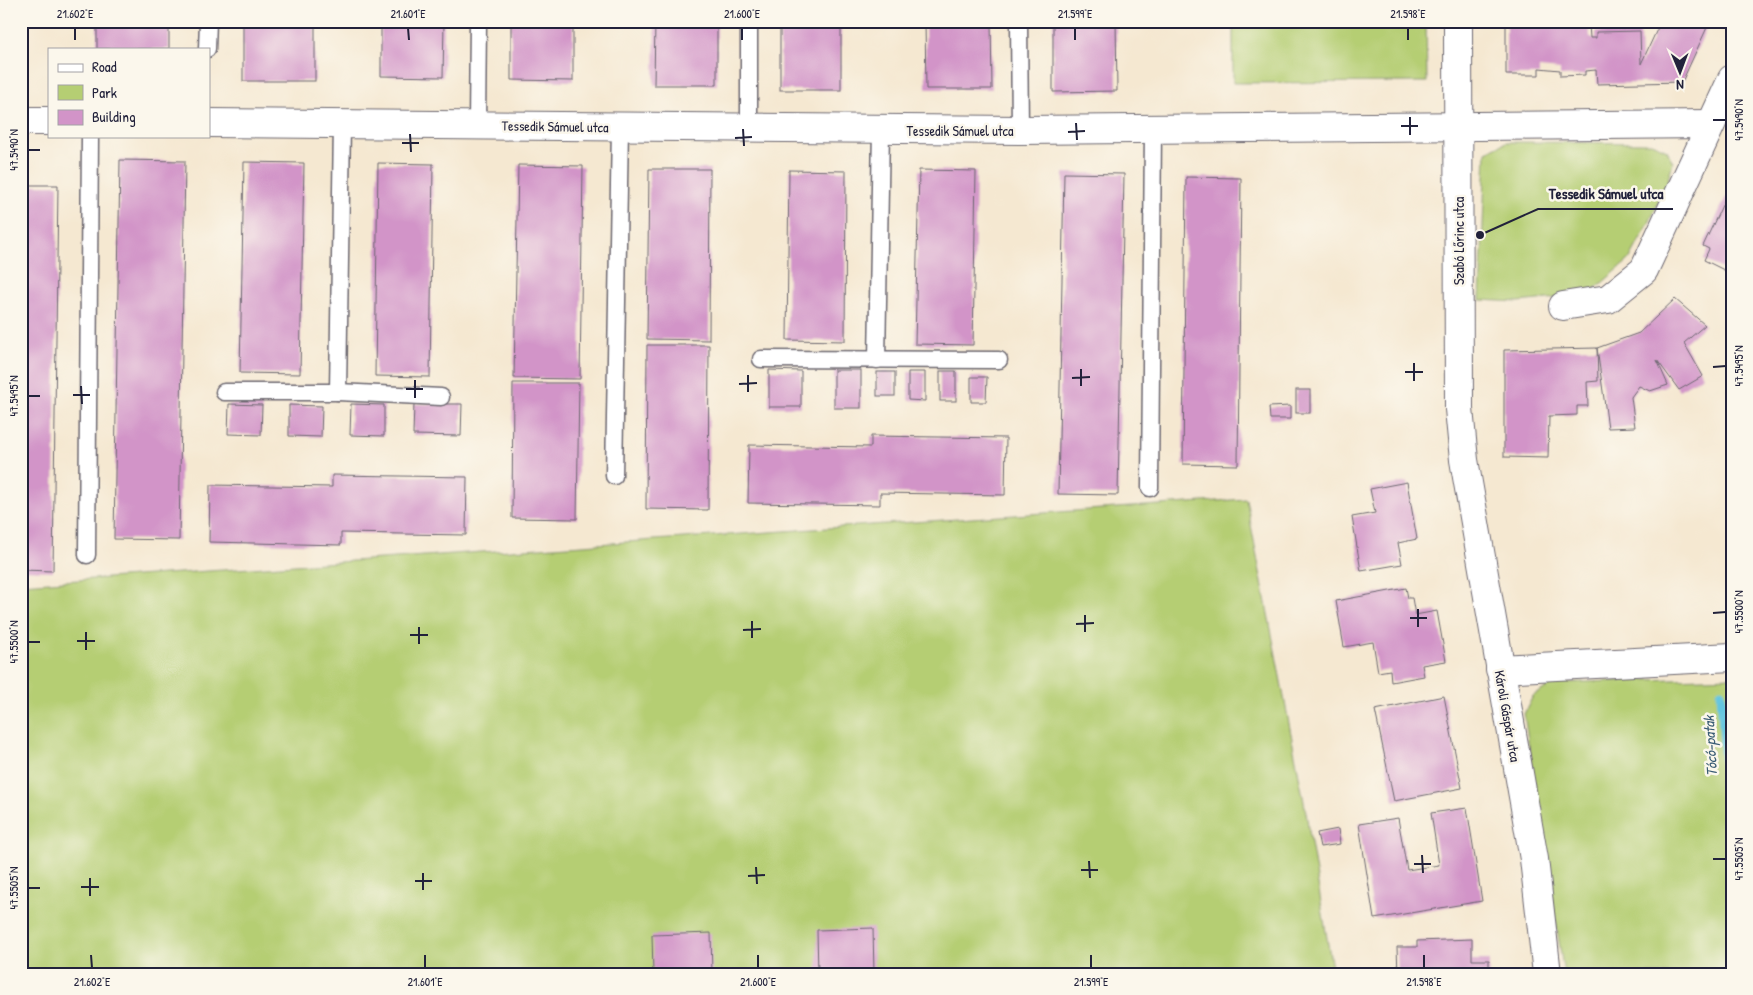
<svg xmlns="http://www.w3.org/2000/svg" width="1753" height="995" viewBox="0 0 1753 995" font-family="'Patrick Hand',sans-serif">
	<rect width="100%" height="100%" fill="#fbf7ec"/>
	<filter id="ink" filterUnits="userSpaceOnUse"><feTurbulence type="fractalNoise" baseFrequency=".02" numOctaves="2"/><feDisplacementMap in="SourceGraphic" scale="10" xChannelSelector="R" yChannelSelector="G"/><feConvolveMatrix kernelMatrix="1 2 1 2 8 2 1 2 1" color-interpolation-filters="sRGB"/></filter>
	<filter id="wash" filterUnits="userSpaceOnUse"><feTurbulence type="fractalNoise" baseFrequency=".0096" numOctaves="4" result="noise"/><feDisplacementMap in="SourceGraphic" scale="20" xChannelSelector="R" yChannelSelector="G"/><feGaussianBlur stdDeviation="1.12" result="paint"/><feColorMatrix in="noise" values="0 0 0 0 0 0 0 0 0 0 0 0 0 0 0 0 0 1.4 0 .05"/><feComposite in="paint" operator="in"/></filter>
	<g filter="url(#wash)">
		<rect width="100%" height="100%" fill="#f5e8d1"/>
		<!-- green -->
		<g fill="#b5ce73" stroke="#6c7857">
			<path d="M 1426,22 L 1427,82 L 1233,83 L 1233,23 Z"/>
			<path d="M 1506,142 L 1652,143 L 1667,150 L 1673,163 L 1666,185 L 1649,223 L 1629,260 L 1596,288 L 1557,298 L 1518,302 L 1480,300 L 1486,152 Z"/>
			<path d="M 1246,499 L 1305,807 L 1333,974 L 21,974 L 21,584 Z"/>
			<path d="M 1732,677 L 1732,974 L 1564,974 L 1524,714 L 1533,696 L 1554,683 Z"/>
		</g>
		<g fill="none" stroke-linecap="round" stroke-linejoin="round">
			<!-- stream -->
			<path stroke="#61c4df" stroke-width="9" d="M 1721,692 L 1732,888"/>
		</g>
		<g id="blocks">
			<!-- building -->
			<g fill="#d294c8">
				<rect x="97" y="21" width="72" height="28"/>
				<rect x="243" y="21" width="72" height="60"/>
				<path d="M 381,21 L 444,21 L 443,77 L 381,76 Z"/>
				<path d="M 511,21 L 573,21 L 573,81 L 511,80 Z"/>
				<path d="M 655,21 L 717,21 L 717,85 L 654,85 Z"/>
				<rect x="780" y="21" width="61" height="69"/>
				<path d="M 925,21 L 991,21 L 992,89 L 926,89 Z"/>
				<path d="M 1053,21 L 1116,21 L 1117,91 L 1053,92 Z"/>
				<path d="M 1506,21 L 1550,21 L 1550,25 L 1559,25 L 1559,21 L 1585,21 L 1585,24 L 1589,24 L 1590,38 L 1596,38 L 1596,32 L 1640,31 L 1641,64 L 1661,21 L 1710,21 L 1682,82 L 1597,84 L 1596,70 L 1585,71 L 1585,75 L 1560,76 L 1560,70 L 1539,68 L 1539,75 L 1506,75 Z"/>
				<path d="M 120,160 L 185,161 L 179,540 L 114,539 Z"/>
				<path d="M 244,162 L 304,163 L 300,374 L 240,373 Z"/>
				<path d="M 378,163 L 433,164 L 430,377 L 375,376 Z"/>
				<path d="M 518,165 L 583,166 L 580,379 L 514,378 Z"/>
				<path d="M 649,169 L 710,169 L 709,340 L 647,339 Z"/>
				<path d="M 789,170 L 846,171 L 845,341 L 787,340 Z"/>
				<path d="M 919,170 L 976,171 L 973,345 L 915,344 Z"/>
				<path d="M 1064,173 L 1124,174 L 1118,495 L 1058,494 Z"/>
				<path d="M 1186,177 L 1241,178 L 1238,465 L 1183,464 Z"/>
				<path d="M 21,185 L 58,185 L 53,571 L 21,570 Z"/>
				<path d="M 1726,197 L 1732,200 L 1732,274 L 1704,260 L 1709,249 L 1703,246 Z"/>
				<path d="M 1675,299 L 1705,325 L 1684,343 L 1703,376 L 1679,390 L 1657,360 L 1668,385 L 1650,391 L 1639,386 L 1631,397 L 1635,427 L 1608,428 L 1597,348 L 1639,333 Z"/>
				<path d="M 647,345 L 709,345 L 708,510 L 646,509 Z"/>
				<path d="M 1597,348 L 1598,381 L 1587,382 L 1588,406 L 1577,406 L 1577,415 L 1549,416 L 1548,458 L 1504,457 L 1504,350 Z"/>
				<path d="M 769,370 L 801,371 L 801,407 L 769,407 Z"/>
				<rect x="834" y="370" width="27" height="38"/>
				<rect x="940" y="371" width="16" height="30"/>
				<rect x="877" y="372" width="18" height="24"/>
				<path d="M 908,372 L 925,372 L 925,401 L 908,400 Z"/>
				<path d="M 971,377 L 987,377 L 986,402 L 971,402 Z"/>
				<path d="M 513,383 L 579,383 L 577,519 L 512,518 Z"/>
				<rect x="1296" y="390" width="14" height="23"/>
				<path d="M 229,404 L 262,405 L 261,435 L 228,434 Z"/>
				<path d="M 351,404 L 384,405 L 384,436 L 350,435 Z"/>
				<path d="M 414,404 L 462,404 L 461,436 L 413,435 Z"/>
				<path d="M 289,405 L 322,406 L 321,437 L 289,436 Z"/>
				<path d="M 1290,406 L 1290,419 L 1270,419 L 1269,407 Z"/>
				<path d="M 871,436 L 1006,438 L 1005,495 L 880,493 L 880,505 L 748,503 L 749,445 L 871,447 Z"/>
				<path d="M 332,475 L 467,477 L 466,535 L 341,533 L 341,545 L 209,542 L 210,485 L 332,487 Z"/>
				<path d="M 1407,482 L 1417,539 L 1398,543 L 1402,564 L 1361,571 L 1352,517 L 1375,513 L 1370,489 Z"/>
				<path d="M 1406,588 L 1408,598 L 1412,598 L 1415,615 L 1437,611 L 1446,661 L 1422,665 L 1424,676 L 1391,682 L 1390,670 L 1378,672 L 1373,642 L 1344,647 L 1336,601 Z"/>
				<path d="M 1444,696 L 1462,788 L 1394,801 L 1375,710 Z"/>
				<path d="M 1467,808 L 1482,901 L 1374,919 L 1359,824 L 1398,818 L 1407,870 L 1439,865 L 1431,813 Z"/>
				<path d="M 1338,829 L 1340,844 L 1320,847 L 1317,833 Z"/>
				<path d="M 873,928 L 874,974 L 818,974 L 817,930 Z"/>
				<path d="M 711,933 L 712,974 L 653,974 L 652,935 Z"/>
				<path d="M 1472,939 L 1472,960 L 1489,960 L 1489,974 L 1398,974 L 1397,947 L 1417,947 L 1417,941 Z"/>
			</g>
		</g>
	</g>
	<g filter="url(#ink)">
		<use href="#blocks" fill-opacity="0" stroke="#6c6770" stroke-width="1"/>
		<g fill="none" stroke-linecap="round" stroke-linejoin="round">
			<defs>
				<g id="service">
					<path d="M 1019,21 L 1020,130"/>
					<path d="M 207,49 L 208,21"/>
					<path d="M 477,125 L 478,21"/>
					<path d="M 749,128 L 749,21"/>
					<path d="M 761,359 L 999,360"/>
					<path d="M 877,360 L 881,129"/>
					<path d="M 224,392 L 338,392 L 441,397"/>
					<path d="M 338,392 L 342,124"/>
					<path d="M 614,476 L 620,127"/>
					<path d="M 1150,488 L 1153,129"/>
					<path d="M 87,555 L 90,136"/>
				</g>
				<g id="minor">
					<path d="M 1458,21 L 1459,409 L 1464,460 L 1534,859 L 1547,974"/>
					<path d="M 21,121 L 49,121"/>
					<path d="M 209,123 L 1020,130 L 1711,124"/>
					<path d="M 1563,306 L 1608,299 L 1644,270 L 1732,79"/>
					<path d="M 1500,669 L 1732,657"/>
				</g>
			</defs>
			<!-- service casing -->
			<use href="#service" stroke="#6c6770" stroke-width="19"/>
			<!-- minor casing -->
			<use href="#minor" stroke="#6c6770" stroke-width="30"/>
			<!-- service -->
			<use href="#service" stroke="#fff" stroke-width="16"/>
			<!-- minor -->
			<use href="#minor" stroke="#fff" stroke-width="28"/>
		</g>
	</g>
	<!-- ticks -->
	<path fill="none" stroke="#22223b" stroke-width="2" d="M 75,28 L 75,40M 408,28 L 409,40M 742,28 L 742,40M 1075,28 L 1075,40M 1408,28 L 1408,40M 1410,117 L 1410,135M 1713,120 L 1726,120M 1076,123 L 1077,140M 1401,126 L 1418,126M 743,129 L 744,146M 1068,132 L 1085,131M 410,134 L 411,152M 735,138 L 752,137M 402,143 L 419,143M 28,150 L 40,150M 1414,363 L 1414,381M 1713,367 L 1726,366M 1081,369 L 1081,386M 1405,372 L 1423,372M 748,375 L 748,392M 1072,378 L 1090,377M 415,380 L 415,398M 739,384 L 757,383M 81,386 L 82,404M 406,389 L 423,389M 73,395 L 90,395M 28,396 L 40,396M 1418,609 L 1418,627M 1713,613 L 1726,612M 1085,615 L 1085,632M 1410,618 L 1427,618M 752,621 L 752,638M 1076,624 L 1094,623M 419,627 L 419,644M 743,630 L 761,629M 86,632 L 86,650M 410,635 L 428,635M 77,641 L 95,641M 28,642 L 40,642M 1422,855 L 1423,873M 1713,859 L 1726,859M 1089,861 L 1090,878M 1414,864 L 1431,864M 756,867 L 757,884M 1081,870 L 1098,870M 423,873 L 423,890M 748,876 L 765,875M 90,878 L 90,896M 415,881 L 432,881M 81,887 L 99,887M 28,888 L 40,888M 91,955 L 92,968M 425,955 L 425,968M 758,955 L 758,968M 1091,955 L 1091,968M 1424,955 L 1424,968"/>
	<g text-anchor="middle" dominant-baseline="central" stroke-width="5" stroke-linejoin="round" paint-order="stroke">
		<!-- street labels -->
		<g font-size="14" fill="#22223b" stroke="#fbf7ec">
			<text transform="translate(555 126) rotate(1)">Tessedik Sámuel utca</text>
			<text x="960" y="130">Tessedik Sámuel utca</text>
			<text transform="translate(1458 241) rotate(-90)">Szabó Lőrinc utca</text>
			<text transform="translate(1508 716) rotate(80)">Károli Gáspár utca</text>
		</g>
		<!-- water labels -->
		<g font-size="15" font-style="italic" fill="#385b74" stroke="#fbf7ec">
			<text transform="translate(1710 746) rotate(-93)">Tócó-patak</text>
		</g>
	</g>
	<!-- callouts -->
	<path fill="none" stroke="#22223b" stroke-width="2" d="M1480 235L1538 209H1673"/>
	<circle fill="#22223b" stroke="#fbf7ec" stroke-width="2" cx="1480" cy="235" r="5"/>
	<g font-size="15" text-anchor="middle" font-weight="bold" fill="#22223b" stroke="#fbf7ec" stroke-width="5" stroke-linejoin="round" paint-order="stroke">
		<text x="1606" y="199">Tessedik Sámuel utca</text>
	</g>
	<!-- margin -->
	<rect width="1753" height="995" fill="none" stroke="#fbf7ec" stroke-width="55"/>
	<!-- legend -->
	<rect x="48" y="48" width="162" height="90" fill="#fbf7ec" stroke="#a4a2a5"/>
	<rect x="58" y="64" width="25" height="8" fill="#ffffff" stroke="#a4a2a5"/>
	<text x="92" y="72" font-size="15" fill="#22223b">Road</text>
	<rect x="58" y="85" width="25" height="15" fill="#b5ce73" stroke="#a4a2a5"/>
	<text x="92" y="98" font-size="15" fill="#22223b">Park</text>
	<rect x="58" y="110" width="25" height="15" fill="#d294c8" stroke="#a4a2a5"/>
	<text x="92" y="122" font-size="15" fill="#22223b">Building</text>
	<!-- north arrow -->
	<g transform="translate(1680 72) rotate(179)" stroke="#fbf7ec" stroke-width="4" paint-order="stroke">
	<path d="M0-4L9 19L0 12L-9 19Z" fill="#22223b"/>
	<text y="-8" font-size="14" font-weight="bold" text-anchor="middle" fill="#22223b">N</text>
	</g>
	<rect x="28" y="28" width="1698" height="940" fill="none" stroke="#22223b" stroke-width="2"/>
	<g font-size="12" text-anchor="middle" fill="#22223b">
		<text x="75" y="18">21.602°E</text>
		<text x="408" y="18">21.601°E</text>
		<text x="742" y="18">21.600°E</text>
		<text x="1075" y="18">21.599°E</text>
		<text x="1408" y="18">21.598°E</text>
		<text transform="translate(1739 120) rotate(-90)" y="4">47.5490°N</text>
		<text transform="translate(14 150) rotate(-90)" y="4">47.5490°N</text>
		<text transform="translate(1739 366) rotate(-90)" y="4">47.5495°N</text>
		<text transform="translate(14 396) rotate(-90)" y="4">47.5495°N</text>
		<text transform="translate(1739 612) rotate(-90)" y="4">47.5500°N</text>
		<text transform="translate(14 642) rotate(-90)" y="4">47.5500°N</text>
		<text transform="translate(1739 859) rotate(-90)" y="4">47.5505°N</text>
		<text transform="translate(14 888) rotate(-90)" y="4">47.5505°N</text>
		<text x="92" y="986">21.602°E</text>
		<text x="425" y="986">21.601°E</text>
		<text x="758" y="986">21.600°E</text>
		<text x="1091" y="986">21.599°E</text>
		<text x="1424" y="986">21.598°E</text>
	</g>
</svg>
